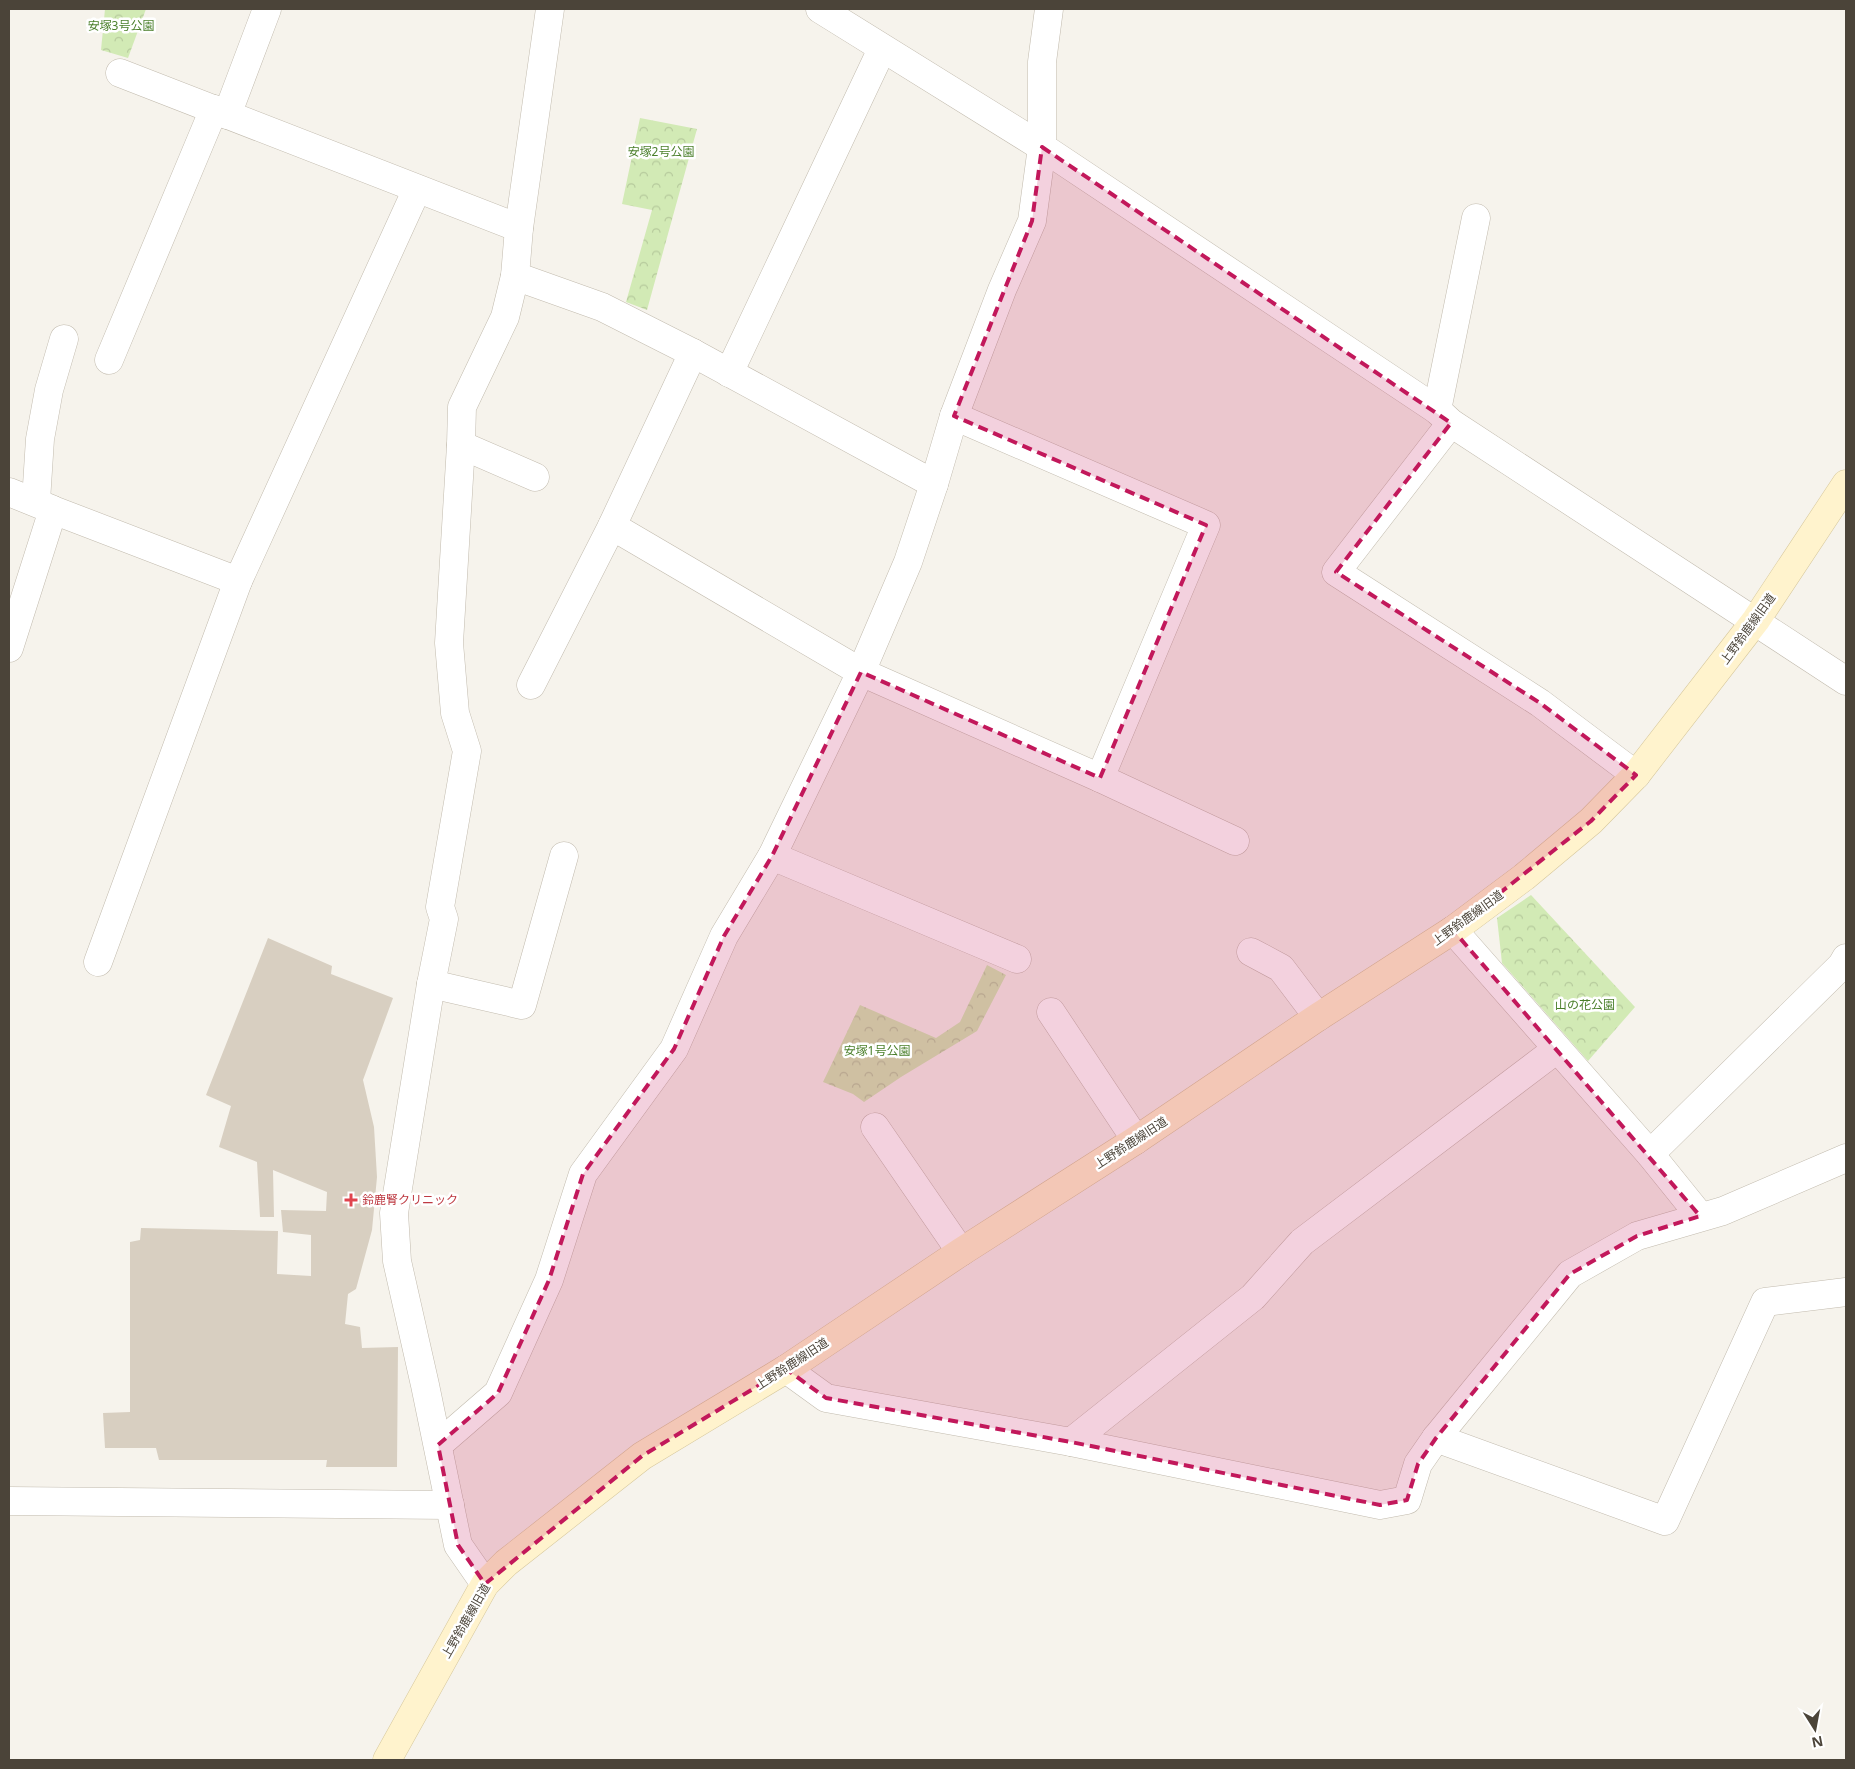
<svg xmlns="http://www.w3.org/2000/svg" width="1855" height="1769" font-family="'Noto Sans','Noto Sans JP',sans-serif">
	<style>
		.park { fill: url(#park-crowns) }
		.building { fill: #d8cfc1 }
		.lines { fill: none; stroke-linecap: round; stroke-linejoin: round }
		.street-casing { stroke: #c2bbae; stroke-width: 29 }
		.secondary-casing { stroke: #d6c79b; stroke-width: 29 }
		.street { stroke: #fff; stroke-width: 28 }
		.secondary { stroke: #fff3cd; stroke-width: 28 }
		.marked { fill: #c2185b; fill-opacity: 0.2; stroke: #c2185b; stroke-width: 4; stroke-dasharray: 10 6; stroke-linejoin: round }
		.health-dot { fill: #e0444e; stroke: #fff; stroke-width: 2 }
		.labels { text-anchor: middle; stroke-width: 5; stroke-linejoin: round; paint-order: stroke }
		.park-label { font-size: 12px; fill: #4a7f2a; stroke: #fff }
		.street-label { font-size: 12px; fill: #4b4439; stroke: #fff }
		.health-label { font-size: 12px; fill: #be3a42; stroke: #fff; text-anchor: start }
	</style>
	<defs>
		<pattern id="park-crowns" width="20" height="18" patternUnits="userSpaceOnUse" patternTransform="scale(1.25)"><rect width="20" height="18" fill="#d2eab5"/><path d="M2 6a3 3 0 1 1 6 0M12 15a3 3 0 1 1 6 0" fill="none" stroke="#b6ca9c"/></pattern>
	</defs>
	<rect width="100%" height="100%" fill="#f6f3ec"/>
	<!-- park -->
	<g class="park">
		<path d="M105,9H146L128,58L101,50Z"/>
		<path d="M640,118L697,129L647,310L626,302L652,210L622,204Z"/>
		<path d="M1531,895L1635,1007L1588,1061L1502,963L1497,918Z"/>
		<path d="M987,965L1006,975L977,1031L901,1077L864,1102L853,1094L823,1082L860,1005L936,1038L960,1022Z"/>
	</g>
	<!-- building -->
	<path class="building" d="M268,938L332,966L331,974L393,998L363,1080L374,1127L377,1177L372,1230L356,1289L348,1294L345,1324L360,1327L362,1348L398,1347L397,1467H326L327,1460H159L156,1448H105L103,1413L130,1412V1242L140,1240L141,1228L278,1231L277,1274L311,1276V1235L283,1232L281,1210L326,1211L327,1192L273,1170L274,1217H260L257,1162L219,1147L231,1106L206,1095Z"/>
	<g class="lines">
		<defs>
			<g id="street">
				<path d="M820,9L1042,147L1437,410L1451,423L1846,681"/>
				<path d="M120,73L519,228"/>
				<path d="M227,115L267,9"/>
				<path d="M515,276L602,307L693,353L934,484L954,416L1002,290L1032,221L1042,147V62L1049,9"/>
				<path d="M109,360L214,109"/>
				<path d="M729,373L882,49"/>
				<path d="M1437,410L1476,218"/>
				<path d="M954,416L1206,525L1100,778"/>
				<path d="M1451,423L1336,572L1540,703L1636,775"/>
				<path d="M461,445L535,477"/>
				<path d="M9,492L51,509"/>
				<path d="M36,501L40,439L49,390L64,339"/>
				<path d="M612,526L861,672L1100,778L1235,841"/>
				<path d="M9,648L53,510L238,581"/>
				<path d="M531,685L612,526L693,353"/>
				<path d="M772,856L1017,959"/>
				<path d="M1453,930L1650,1154L1700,1216"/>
				<path d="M1251,952L1281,968L1318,1017"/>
				<path d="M98,962L238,581L417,189"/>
				<path d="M431,984L522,1005L564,856"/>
				<path d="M1051,1012L1136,1140"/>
				<path d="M875,1127L961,1252"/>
				<path d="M1650,1154L1842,965L1846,958"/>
				<path d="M786,1369L826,1398L1071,1442L1380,1505L1407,1500L1418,1464L1436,1438L1570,1274L1637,1236L1723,1211L1846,1158"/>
				<path d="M1436,1438L1665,1521L1765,1302L1846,1292"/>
				<path d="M1071,1442L1253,1297L1302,1242L1557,1049"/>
				<path d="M438,1445L498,1393L549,1280L583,1174L674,1049L724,936L772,856L861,672L908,562L934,484"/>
				<path d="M9,1501L450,1505"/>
				<path d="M485,1584L458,1545L425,1385L397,1261L394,1213L431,984L444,919L440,907L467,751L455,713L449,643L461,445L462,407L505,317L515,276L519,228L550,9"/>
			</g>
			<path id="secondary" d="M387,1760L485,1584L506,1563L642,1456L786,1369L961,1252L1136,1140L1318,1017L1453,930L1524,877L1591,821L1636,775L1756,620L1846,484"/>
		</defs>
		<!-- street casing -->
		<use href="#street" class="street-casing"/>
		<!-- secondary casing -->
		<use href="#secondary" class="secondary-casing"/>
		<!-- street -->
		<use href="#street" class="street"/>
		<!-- secondary -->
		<use href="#secondary" class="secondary"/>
	</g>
	<!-- marked area -->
	<path class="marked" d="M1042,147L1451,423L1336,572L1540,703L1636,775L1591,821L1453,930L1700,1216L1637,1236L1570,1274L1436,1438L1418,1464L1407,1500L1380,1505L1071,1442L826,1398L786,1369L642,1456L485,1584L458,1545L438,1445L498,1393L549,1280L583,1174L674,1049L724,936L772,856L861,672L1100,778L1206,525L954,416L1032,221Z"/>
	<!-- markers -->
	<path class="health-dot" d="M348.5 1192.5h5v5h5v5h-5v5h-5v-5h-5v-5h5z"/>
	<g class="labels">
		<!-- park labels -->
		<g class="park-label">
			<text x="121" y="30">安塚3号公園</text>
			<text x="661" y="156">安塚2号公園</text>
			<text x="1585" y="1009">山の花公園</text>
			<text x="877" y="1055">安塚1号公園</text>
		</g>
		<!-- street labels -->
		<g class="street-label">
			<text transform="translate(1748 629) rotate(-54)" y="4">上野鈴鹿線旧道</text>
			<text transform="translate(1468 918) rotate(-36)" y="4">上野鈴鹿線旧道</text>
			<text transform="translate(1131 1143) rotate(-33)" y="4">上野鈴鹿線旧道</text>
			<text transform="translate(792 1364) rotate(-33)" y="4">上野鈴鹿線旧道</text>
			<text transform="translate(466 1621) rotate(-60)" y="4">上野鈴鹿線旧道</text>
		</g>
		<!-- health labels -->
		<g class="health-label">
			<text x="362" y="1204">鈴鹿腎クリニック</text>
		</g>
	</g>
	<!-- border -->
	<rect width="1855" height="1769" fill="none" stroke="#4b4439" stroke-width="20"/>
	<!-- north arrow -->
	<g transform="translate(1815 1729) rotate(169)" stroke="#ffffff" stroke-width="4" paint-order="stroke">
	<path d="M0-4L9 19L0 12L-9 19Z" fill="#4b4439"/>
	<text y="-8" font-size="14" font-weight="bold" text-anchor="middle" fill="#4b4439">N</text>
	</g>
</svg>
